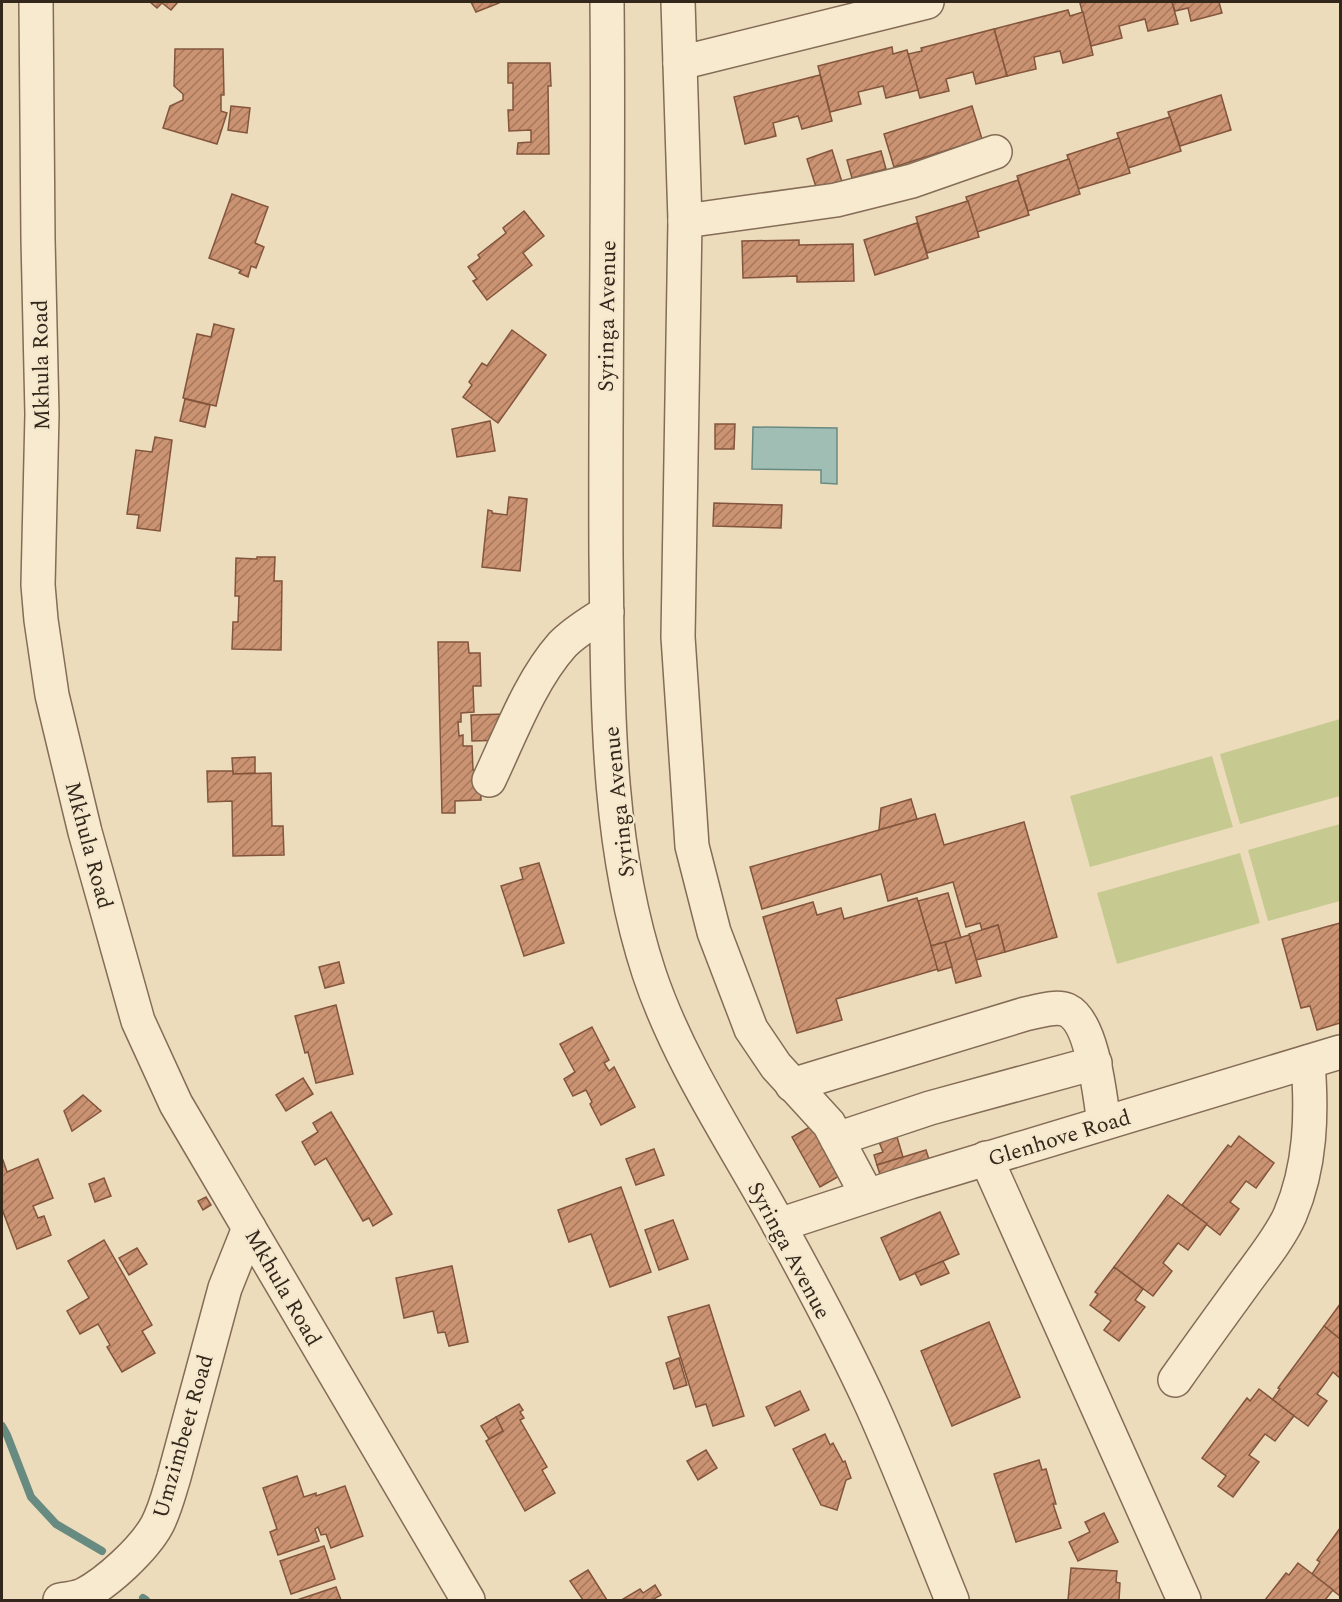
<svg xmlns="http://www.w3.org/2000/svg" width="1342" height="1602" font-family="Spectral,serif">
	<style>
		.green { fill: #c6ca91 }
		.water { fill: #a0beb4; stroke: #688b81; stroke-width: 1.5 }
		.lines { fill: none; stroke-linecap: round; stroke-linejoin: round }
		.stream { stroke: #688b81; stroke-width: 8 }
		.building { fill: url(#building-hatch); stroke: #83553c; stroke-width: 1.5 }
		.minor-casing { stroke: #846c56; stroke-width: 36 }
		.minor { stroke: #f8eacf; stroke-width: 33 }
		.labels { text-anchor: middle; stroke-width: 4.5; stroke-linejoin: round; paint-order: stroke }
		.street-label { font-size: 22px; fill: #33261b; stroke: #f4e7cc }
	</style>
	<defs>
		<pattern id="building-hatch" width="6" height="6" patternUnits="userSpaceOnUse" patternTransform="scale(1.5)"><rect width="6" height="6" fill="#cb9372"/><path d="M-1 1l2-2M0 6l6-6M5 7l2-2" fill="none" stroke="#a5785d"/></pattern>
	</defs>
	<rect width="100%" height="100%" fill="#eddcbc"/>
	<!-- green -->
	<g class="green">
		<path d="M1340,719V796L1240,824L1220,754Z"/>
		<path d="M1212,756L1233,827L1090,867L1070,796Z"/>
		<path d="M1340,824V901L1268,921L1248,850Z"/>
		<path d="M1240,853L1260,923L1117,964L1097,893Z"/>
	</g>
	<!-- water -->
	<path class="water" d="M753,427L837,428V484L821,483V470L752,469Z"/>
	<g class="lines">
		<!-- stream -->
		<g class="stream">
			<path d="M2,1426L7,1435L31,1497L56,1524L102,1551"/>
			<path d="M143,1598L146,1600"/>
		</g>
	</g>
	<!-- building -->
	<g class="building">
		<path d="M150,2H178L171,10L162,3L157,8Z"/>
		<path d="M471,2H499V3L476,12Z"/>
		<path d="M1085,2H1172L1178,24L1148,31L1145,19L1119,26L1122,38L1091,46L1080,3Z"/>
		<path d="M1172,2H1219L1222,13L1191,21L1188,8L1175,11Z"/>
		<path d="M1068,10L1070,16L1083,12L1093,55L1063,63L1060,51L1034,57L1036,69L1007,76L994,29Z"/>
		<path d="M994,29L1007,76L976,84L973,72L946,79L949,91L920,98L908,54L922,51L921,48Z"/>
		<path d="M892,47L893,54L907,50L918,90L886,98L883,86L858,92L861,104L830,112L818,66Z"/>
		<path d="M175,49H223L224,95H221V111L227,113L217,144L163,128L170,106L183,100V94L174,86Z"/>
		<path d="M508,63H550L551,86H548L549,154H517L518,143L531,142V130L509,131L508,110H513V83H508Z"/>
		<path d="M820,75L832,121L802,129L798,116L773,123L776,136L745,144L734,97Z"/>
		<path d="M1221,95L1231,130L1180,146L1168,112Z"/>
		<path d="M231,106L250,108L247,133L228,130Z"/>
		<path d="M972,106L982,139L894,167L884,134Z"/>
		<path d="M1170,117L1181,151L1128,168L1117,133Z"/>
		<path d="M1119,138L1130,173L1078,189L1067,155Z"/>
		<path d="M832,150L842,182L817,190L807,159Z"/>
		<path d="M881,151L886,169L852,178L847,160Z"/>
		<path d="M1069,159L1080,194L1028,211L1017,176Z"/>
		<path d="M1018,180L1029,215L977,232L966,197Z"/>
		<path d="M232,194L268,207L255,243L264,247L256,268L251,266L248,277L239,273L241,270L209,258Z"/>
		<path d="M968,201L979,237L927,253L916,217Z"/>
		<path d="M524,211L544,236L523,253L532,265L487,300L473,281L477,279L468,267L480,258L478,255L506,233L503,228Z"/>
		<path d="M917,223L928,258L875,275L864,240Z"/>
		<path d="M799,240V245L853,244L854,281L797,282V276L743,278L742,241Z"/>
		<path d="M214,324L234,329L216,406L183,398L197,334L211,337Z"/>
		<path d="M512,330L546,355L498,423L463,397L472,385L469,382L482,363L487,366Z"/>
		<path d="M185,399L210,405L205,427L180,421Z"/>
		<path d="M490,421L495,451L457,457L452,429Z"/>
		<path d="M715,424H735L734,449H715Z"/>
		<path d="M155,437L172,440L160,531L137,528L139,515L127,514L136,450L152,452Z"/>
		<path d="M509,497L527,499L520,571L482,567L488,510L492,511V513L507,515Z"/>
		<path d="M714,503L782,505L781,528L713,526Z"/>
		<path d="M257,557H275L274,581H282L281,650L232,649L233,622H238L239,596H235L236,558L257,559Z"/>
		<path d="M438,642H468L469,653H480L481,686H473L474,712L461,713V722H458L459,736L463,735V746H472L473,770H480L481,800L455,801V813H442Z"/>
		<path d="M506,714L507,740L472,741L471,715Z"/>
		<path d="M255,757V773L233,774L232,758Z"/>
		<path d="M207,771H233V774L271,773L272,826H283L284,855L233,856L232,801L208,802Z"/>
		<path d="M911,799L917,819L879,830L881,808Z"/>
		<path d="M935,814L944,845L1024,822L1057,937L1005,952L998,925L982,930L980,923L966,927L953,882L888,901L881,874L762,909L750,867Z"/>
		<path d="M539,863L564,943L524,956L501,886L523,879L520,868Z"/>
		<path d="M948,893L961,938L931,946L918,901Z"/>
		<path d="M917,898L938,969L836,999L842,1020L797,1033L763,917L813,902L817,915L841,908L844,919Z"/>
		<path d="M1340,923V1023L1317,1030L1310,1006L1301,1008L1282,939Z"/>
		<path d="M998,925L1005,952L976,960L969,934Z"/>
		<path d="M969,935L981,976L956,983L945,942Z"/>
		<path d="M945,942L952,967L938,971L931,946Z"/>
		<path d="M339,962L344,983L325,988L319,967Z"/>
		<path d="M336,1005L353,1074L316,1083L308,1052L305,1053L295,1016Z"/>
		<path d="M592,1027L609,1060L604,1063L609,1071L614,1067L635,1107L601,1125L590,1104L592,1102L586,1090L573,1096L564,1079L575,1072L560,1044Z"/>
		<path d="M303,1078L313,1094L286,1111L276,1095Z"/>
		<path d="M83,1095L101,1111L72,1131L64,1111Z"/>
		<path d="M331,1112L392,1214L373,1226L369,1218L363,1221L326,1158L315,1165L302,1142L318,1132L313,1123Z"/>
		<path d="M815,1124L843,1174L820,1187L792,1137Z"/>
		<path d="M1239,1136L1274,1163L1256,1188L1246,1181L1230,1202L1239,1209L1220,1235L1182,1205L1228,1145L1231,1147Z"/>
		<path d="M897,1137L903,1157L877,1165L874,1155L883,1152L879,1142Z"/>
		<path d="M654,1149L664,1175L636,1185L626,1159Z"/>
		<path d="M926,1150L938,1188L889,1203L877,1165Z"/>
		<path d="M38,1159L53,1198L33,1206L38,1218L44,1216L51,1235L17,1249L2,1209V1160H3L7,1172Z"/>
		<path d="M104,1178L111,1196L95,1202L89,1184Z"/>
		<path d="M621,1187L651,1272L610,1287L591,1234L569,1242L558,1210Z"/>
		<path d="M1168,1195L1207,1224L1188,1250L1178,1243L1163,1263L1172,1271L1153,1296L1114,1267Z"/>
		<path d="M206,1197L211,1205L203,1210L198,1201Z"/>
		<path d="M940,1212L959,1254L900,1280L881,1238Z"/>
		<path d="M673,1220L688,1259L659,1270L645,1230Z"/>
		<path d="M104,1240L152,1325L142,1331L155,1353L122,1372L107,1347L110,1345L98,1324L80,1334L67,1311L89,1298L68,1261Z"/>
		<path d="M137,1248L147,1264L129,1275L119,1258Z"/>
		<path d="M943,1261L949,1273L921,1285L915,1273Z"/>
		<path d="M452,1266L468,1342L449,1346L445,1332L438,1333L433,1311L404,1318L396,1278Z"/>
		<path d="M1114,1267L1143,1289L1135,1300L1145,1307L1119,1341L1104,1330L1111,1321L1090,1305L1098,1294L1095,1292Z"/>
		<path d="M1340,1304V1339L1324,1326Z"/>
		<path d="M709,1305L744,1416L713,1426L706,1404L696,1407L668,1317Z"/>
		<path d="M989,1322L1020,1397L952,1426L921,1351Z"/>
		<path d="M1324,1326L1340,1339V1378L1333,1372L1317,1394L1327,1401L1308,1426L1272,1400L1280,1389L1278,1388Z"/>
		<path d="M679,1358L687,1385L674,1389L666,1363Z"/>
		<path d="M1259,1389L1294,1416L1275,1441L1265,1434L1249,1455L1259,1462L1233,1497L1218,1486L1226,1476L1202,1458L1247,1398L1250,1401Z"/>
		<path d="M800,1391L809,1410L775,1426L766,1407Z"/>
		<path d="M519,1404L523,1410L520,1412L524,1418L520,1420L547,1467L542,1470L555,1493L525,1511L486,1441L503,1431L496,1417Z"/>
		<path d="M496,1417L503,1431L489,1439L481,1426Z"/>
		<path d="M825,1434L830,1445L833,1443L843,1462L845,1461L851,1478L846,1480L837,1510L821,1505L793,1449Z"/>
		<path d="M706,1450L717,1468L698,1480L687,1461Z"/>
		<path d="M1039,1460L1042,1470L1046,1469L1056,1504H1053L1061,1528L1016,1542L994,1474Z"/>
		<path d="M297,1476L304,1497L316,1493V1496L345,1486L363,1536L331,1548L326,1534L321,1535L318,1527L315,1529L319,1541L278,1555L270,1532L277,1529L263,1488Z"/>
		<path d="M1104,1513L1118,1542L1078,1561L1069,1542L1090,1532L1085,1522Z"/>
		<path d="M1340,1528V1596L1312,1574L1320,1562L1317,1560Z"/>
		<path d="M324,1546L335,1579L291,1594L280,1561Z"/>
		<path d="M1298,1563L1333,1590L1325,1600H1265L1286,1573L1289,1575Z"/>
		<path d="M1071,1568L1117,1571L1116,1582L1120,1583L1119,1600H1068Z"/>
		<path d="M588,1570L607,1600H583L570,1581Z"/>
		<path d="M655,1585L661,1595L652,1600L623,1599L640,1589L643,1593Z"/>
		<path d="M336,1587L341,1600H297Z"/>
	</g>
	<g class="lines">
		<defs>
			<g id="minor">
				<path d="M36,2L38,239L42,414L38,585L41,620L52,695L85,832L138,1021L176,1104L468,1600"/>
				<path d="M607,2C609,186 605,371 606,556C608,696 605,839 649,973C679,1063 735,1144 780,1227C812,1285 844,1345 872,1406C901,1470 926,1536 952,1600"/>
				<path d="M678,2L685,221L678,637L692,846L714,932L751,1029L776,1066L829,1124L867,1195"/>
				<path d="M680,63L927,2"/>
				<path d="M685,221L836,200L912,181L995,152"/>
				<path d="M489,780C510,736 530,681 562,645C574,632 592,622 607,612"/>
				<path d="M792,1085L1025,1014C1037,1012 1055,1005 1067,1010C1093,1022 1100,1097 1104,1123"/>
				<path d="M837,1139L930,1108L1095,1063"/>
				<path d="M986,1158L1184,1600"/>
				<path d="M779,1225L910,1182L1340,1052"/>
				<path d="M1175,1380C1199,1346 1223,1313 1247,1280C1261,1261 1281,1236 1290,1215C1311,1166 1312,1114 1308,1062"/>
				<path d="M60,1600C67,1599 76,1598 83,1595C107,1583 144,1549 157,1525C165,1510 169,1493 174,1477L225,1288L249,1228"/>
			</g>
		</defs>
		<!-- minor casing -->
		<use href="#minor" class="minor-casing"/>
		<!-- minor -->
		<use href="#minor" class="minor"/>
	</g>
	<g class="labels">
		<!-- street labels -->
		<g class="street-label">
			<text transform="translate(606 316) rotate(-89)" y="8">Syringa Avenue</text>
			<text transform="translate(40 365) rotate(-91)" y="8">Mkhula Road</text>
			<text transform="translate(618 802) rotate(-96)" y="8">Syringa Avenue</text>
			<text transform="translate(90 845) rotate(75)" y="8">Mkhula Road</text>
			<text transform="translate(1059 1137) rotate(-17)" y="8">Glenhove Road</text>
			<text transform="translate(790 1250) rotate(62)" y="8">Syringa Avenue</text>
			<text transform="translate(284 1287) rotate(60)" y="8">Mkhula Road</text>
			<text transform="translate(182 1436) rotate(-74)" y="8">Umzimbeet Road</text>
		</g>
	</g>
	<!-- border -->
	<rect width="1342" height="1602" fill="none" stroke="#33261b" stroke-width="6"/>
</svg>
